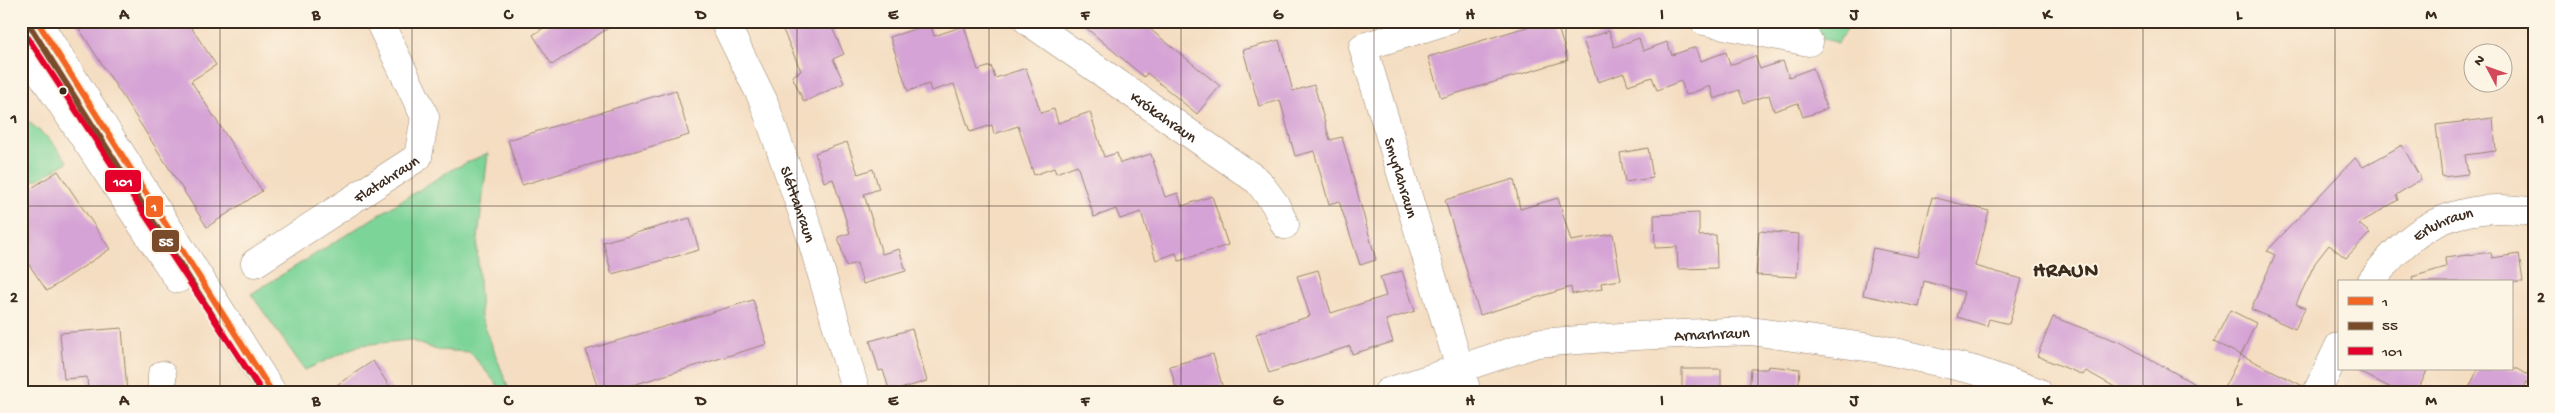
<svg xmlns="http://www.w3.org/2000/svg" width="2555" height="413" font-family="'Gochi Hand',sans-serif">
	<style>
		.green { fill: #7dd499; stroke: #5c7f5c }
		.building { fill: #d5a3d5 }
		.lines { fill: none; stroke-linecap: round; stroke-linejoin: round }
		.minor-casing { stroke: #988470; stroke-width: 29 }
		.secondary-casing { stroke: #988470; stroke-width: 29 }
		.minor { stroke: #fff; stroke-width: 28 }
		.secondary { stroke: #fff; stroke-width: 28 }
		.bus-1-casing { stroke: #fcf5e5; stroke-width: 10 }
		.bus-2-casing { stroke: #fcf5e5; stroke-width: 10 }
		.bus-3-casing { stroke: #fcf5e5; stroke-width: 10 }
		.bus-1 { stroke: #f26522; stroke-width: 6 }
		.bus-2 { stroke: #7a4b2a; stroke-width: 6 }
		.bus-3 { stroke: #e4002b; stroke-width: 6 }
		.grid { fill: none; stroke: #3b2a1e; stroke-width: 1; stroke-opacity: 0.55 }
		.bus-dot { fill: #3b2a1e; stroke: #fcf5e5; stroke-width: 2 }
		.labels { text-anchor: middle; stroke-width: 4; stroke-linejoin: round; paint-order: stroke }
		.street-label { font-size: 16px; fill: #3b2a1e; stroke: #fcf5e5 }
		.district-label { font-size: 21px; font-weight: bold; letter-spacing: 1px; fill: #3b2a1e; stroke: #fcf5e5 }
		.line-badge { stroke: #fcf5e5; stroke-width: 2 }
		.badge-label { font-size: 14px; text-anchor: middle; font-weight: bold; fill: #fff }
		.neatline { fill: none; stroke: #3b2a1e; stroke-width: 2 }
		.grid-label { font-size: 16px; text-anchor: middle; font-weight: bold; fill: #3b2a1e }
	</style>
	<rect width="100%" height="100%" fill="#fcf5e5"/>
	<filter id="ink" filterUnits="userSpaceOnUse"><feTurbulence type="fractalNoise" baseFrequency=".02" numOctaves="2"/><feDisplacementMap in="SourceGraphic" scale="10" xChannelSelector="R" yChannelSelector="G"/><feConvolveMatrix kernelMatrix="1 2 1 2 8 2 1 2 1" color-interpolation-filters="sRGB"/></filter>
	<filter id="wash" filterUnits="userSpaceOnUse"><feTurbulence type="fractalNoise" baseFrequency=".0096" numOctaves="4" result="noise"/><feDisplacementMap in="SourceGraphic" scale="20" xChannelSelector="R" yChannelSelector="G"/><feGaussianBlur stdDeviation="1.12" result="paint"/><feColorMatrix in="noise" values="0 0 0 0 0 0 0 0 0 0 0 0 0 0 0 0 0 1.4 0 .05"/><feComposite in="paint" operator="in"/></filter>
	<g filter="url(#wash)">
		<rect width="100%" height="100%" fill="#f4ddc1"/>
		<!-- green -->
		<g class="green">
			<path d="M1771,21H1851L1838,43Z"/>
			<path d="M21,115L51,141L68,162L41,178L21,185Z"/>
			<path d="M488,153L477,247L481,317L510,392H503L470,352L437,350L410,340L360,345L305,370L251,294L451,170Z"/>
		</g>
		<g id="blocks">
			<!-- building -->
			<g class="building">
				<path d="M74,21H187L216,65L191,81L262,191L207,227Z"/>
				<path d="M554,21H619L552,65L533,35Z"/>
				<path d="M779,21H829L844,54L833,59L844,83L804,102L792,76L801,71Z"/>
				<path d="M1078,21H1140L1220,86L1197,114L1147,73L1144,77Z"/>
				<path d="M1546,21H1556L1568,60L1441,98L1428,57Z"/>
				<path d="M930,24L934,36L964,26L978,70L991,66L995,78L1026,68L1041,113L1054,109L1058,123L1090,112L1104,157L1117,153L1120,163L1151,154L1165,197L1178,193L1182,206L1212,196L1228,245L1179,261L1176,253L1156,260L1141,212L1120,219L1116,209L1094,217L1077,165L1056,173L1054,168L1034,175L1018,126L994,134L992,125L970,132L954,84L931,91L929,84L908,91L890,37Z"/>
				<path d="M1609,31L1614,47L1639,38L1643,51L1667,42L1672,55L1696,47L1701,61L1726,52L1730,65L1755,56L1760,69L1783,61L1789,77L1813,68L1827,109L1803,117L1798,103L1774,111L1769,95L1744,103L1739,90L1714,99L1710,86L1686,95L1681,81L1657,90L1652,77L1628,85L1624,73L1598,82L1583,40Z"/>
				<path d="M1279,40L1293,91L1314,85L1330,140L1342,137L1376,260L1360,265L1339,201L1329,204L1314,151L1295,156L1280,100L1259,106L1243,50Z"/>
				<path d="M676,90L689,135L522,185L508,140Z"/>
				<path d="M2493,118L2496,151L2465,155L2468,174L2442,177L2436,125Z"/>
				<path d="M847,142L858,174L873,169L879,189L864,194L882,254L899,249L906,271L863,284L857,263L846,266L838,237L850,233L833,179L824,182L815,153Z"/>
				<path d="M2402,145L2421,179L2396,195L2398,200L2359,224L2370,233L2346,258L2329,245L2315,263L2296,304L2305,308L2295,329L2251,309L2275,255L2267,251L2355,158L2363,167Z"/>
				<path d="M1648,148L1653,178L1625,182L1620,153Z"/>
				<path d="M58,171L110,249L47,291L21,253V195Z"/>
				<path d="M1514,179L1520,209L1558,198L1571,241L1613,234L1621,280L1601,283L1602,289L1572,294L1571,287L1480,315L1445,200Z"/>
				<path d="M1932,197L1989,211L1975,266L2022,279L2009,324L1989,319L1987,326L1957,317L1964,292L1924,281L1919,307L1863,295L1873,248L1918,257Z"/>
				<path d="M1699,213V236L1716,235L1717,268L1678,269L1677,247L1655,248L1654,215Z"/>
				<path d="M690,218L699,250L612,274L603,242Z"/>
				<path d="M1759,231L1799,234L1797,277L1756,275Z"/>
				<path d="M2491,252L2492,258L2519,254L2523,282H2413L2412,277L2446,267L2445,258Z"/>
				<path d="M1318,270L1331,313L1386,296L1380,277L1402,271L1415,311L1386,320L1393,342L1352,354L1350,346L1269,373L1256,334L1310,316L1297,276Z"/>
				<path d="M753,300L767,344L610,392H599L586,350Z"/>
				<path d="M2230,310L2256,323L2241,355L2214,342Z"/>
				<path d="M2053,317L2122,343L2209,392H2124L2086,371L2083,375L2037,356Z"/>
				<path d="M122,328L127,392H88L87,377L64,379L60,333Z"/>
				<path d="M912,329L927,381L890,392L883,370L879,371L870,341Z"/>
				<path d="M1213,354L1224,392H1177L1170,366Z"/>
				<path d="M2241,355L2303,386L2302,392H2222Z"/>
				<path d="M373,361L393,392H326Z"/>
				<path d="M1768,366L1800,369L1798,392H1749L1751,369H1767Z"/>
				<rect x="1682" y="369" width="39" height="23"/>
				<path d="M2354,369H2428L2417,392H2399Z"/>
				<path d="M2478,369H2518L2530,376L2522,392H2467Z"/>
			</g>
		</g>
	</g>
	<g filter="url(#ink)">
		<use href="#blocks" fill-opacity="0" stroke="#988470" stroke-width="1"/>
		<g class="lines">
			<defs>
				<g id="minor">
					<path id="s1" d="M724,21L763,100L810,234L856,392"/>
					<path id="s2" d="M1028,21L1258,181L1275,204L1285,225"/>
					<path id="s3" d="M1447,21L1363,47L1467,392"/>
					<path d="M1704,21L1809,42"/>
					<path id="s4" d="M255,263L418,157L425,117L379,21"/>
					<path id="s5" d="M2371,282C2413,223 2462,200 2534,212"/>
					<path d="M162,375V392"/>
					<path id="s6" d="M1388,392L1537,343L1635,336L1750,331L1880,349L1974,370L2038,392"/>
					<path d="M2317,392L2339,346"/>
				</g>
				<g id="secondary">
					<path d="M37,21L272,392"/>
					<path d="M21,43L178,279"/>
				</g>
			</defs>
			<!-- minor casing -->
			<use href="#minor" class="minor-casing"/>
			<!-- secondary casing -->
			<use href="#secondary" class="secondary-casing"/>
			<!-- minor -->
			<use href="#minor" class="minor"/>
			<!-- secondary -->
			<use href="#secondary" class="secondary"/>
			<defs>
				<path id="bus-1" d="M37,21L272,392"/>
				<path id="bus-2" d="M30,26L261,392"/>
				<path id="bus-3" d="M28,38L259,387"/>
			</defs>
			<!-- bus-1 casing -->
			<use href="#bus-1" class="bus-1-casing"/>
			<!-- bus-2 casing -->
			<use href="#bus-2" class="bus-2-casing"/>
			<!-- bus-3 casing -->
			<use href="#bus-3" class="bus-3-casing"/>
			<!-- bus-1 -->
			<use href="#bus-1" class="bus-1"/>
			<!-- bus-2 -->
			<use href="#bus-2" class="bus-2"/>
			<!-- bus-3 -->
			<use href="#bus-3" class="bus-3"/>
		</g>
	</g>
	<!-- grid -->
	<path class="grid" d="M220,21V392M412,21V392M604,21V392M797,21V392M989,21V392M1181,21V392M1374,21V392M1566,21V392M1758,21V392M1951,21V392M2143,21V392M2335,21V392M21,206H2534"/>
	<!-- markers -->
	<circle class="bus-dot" cx="63" cy="91" r="4.5"/>
	<g class="labels">
		<!-- street labels -->
		<g class="street-label">
			<text dy="6" stroke="none"><textPath href="#s2" startOffset="166">Krókahraun</textPath></text>
			<text dy="6" stroke="none"><textPath href="#s4" startOffset="156">Flatahraun</textPath></text>
			<text dy="6" stroke="none"><textPath href="#s3" startOffset="224">Smyrlahraun</textPath></text>
			<text dy="6" stroke="none"><textPath href="#s1" startOffset="198">Sléttahraun</textPath></text>
			<text dy="6" stroke="none"><textPath href="#s5" startOffset="95">Erluhraun</textPath></text>
			<text dy="6" stroke="none"><textPath href="#s6" startOffset="332">Arnarhraun</textPath></text>
		</g>
		<!-- district labels -->
		<g class="district-label">
			<text x="2066" y="276">HRAUN</text>
		</g>
	</g>
	<g class="line-badge">
		<rect x="104" y="169" width="38" height="24" rx="5" fill="#e4002b"/>
		<rect x="145" y="195" width="19" height="23" rx="5" fill="#f26522"/>
		<rect x="151" y="229" width="29" height="24" rx="5" fill="#7a4b2a"/>
	</g>
	<g class="badge-label">
		<text x="123" y="186">101</text>
		<text x="154" y="211">1</text>
		<text x="166" y="246">55</text>
	</g>
	<!-- margin -->
	<rect width="2555" height="413" fill="none" stroke="#fcf5e5" stroke-width="55"/>
	<!-- legend -->
	<rect x="2338" y="280" width="175" height="90" fill="#fcf5e5" stroke="#afa495"/>
	<rect x="2348" y="297" width="25" height="8" fill="#f26522" stroke="#afa495"/>
	<text x="2382" y="306" font-size="15" fill="#3b2a1e">1</text>
	<rect x="2348" y="322" width="25" height="8" fill="#7a4b2a" stroke="#afa495"/>
	<text x="2382" y="330" font-size="15" fill="#3b2a1e">55</text>
	<rect x="2348" y="347" width="25" height="8" fill="#e4002b" stroke="#afa495"/>
	<text x="2382" y="356" font-size="15" fill="#3b2a1e">101</text>
	<!-- north arrow -->
	<g transform="translate(2488 68) rotate(311)"><circle r="24" fill="#fcf5e5" stroke="#afa495"/>
	<path d="M0-4L9 19L0 12L-9 19Z" fill="#d1495b"/>
	<text y="-8" font-size="14" font-weight="bold" text-anchor="middle" fill="#3b2a1e">N</text>
	</g>
	<rect x="28" y="28" width="2500" height="358" class="neatline"/>
	<g class="grid-label">
		<text x="124" y="19">A</text>
		<text x="316" y="19">B</text>
		<text x="508" y="19">C</text>
		<text x="701" y="19">D</text>
		<text x="893" y="19">E</text>
		<text x="1085" y="19">F</text>
		<text x="1278" y="19">G</text>
		<text x="1470" y="19">H</text>
		<text x="1662" y="19">I</text>
		<text x="1854" y="19">J</text>
		<text x="2047" y="19">K</text>
		<text x="2239" y="19">L</text>
		<text x="2431" y="19">M</text>
		<text x="14" y="123">1</text>
		<text x="2541" y="123">1</text>
		<text x="14" y="302">2</text>
		<text x="2541" y="302">2</text>
		<text x="124" y="405">A</text>
		<text x="316" y="405">B</text>
		<text x="508" y="405">C</text>
		<text x="701" y="405">D</text>
		<text x="893" y="405">E</text>
		<text x="1085" y="405">F</text>
		<text x="1278" y="405">G</text>
		<text x="1470" y="405">H</text>
		<text x="1662" y="405">I</text>
		<text x="1854" y="405">J</text>
		<text x="2047" y="405">K</text>
		<text x="2239" y="405">L</text>
		<text x="2431" y="405">M</text>
	</g>
</svg>
